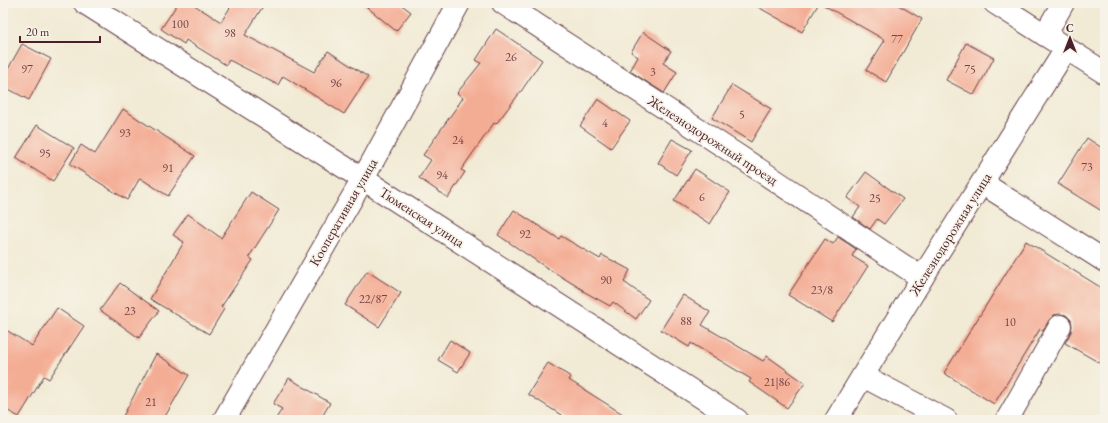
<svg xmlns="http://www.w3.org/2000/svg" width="1108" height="423" font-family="'EB Garamond',serif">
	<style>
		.building { fill: #f4ad95 }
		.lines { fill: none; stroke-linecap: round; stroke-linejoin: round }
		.minor-casing { stroke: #633d44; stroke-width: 24 }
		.major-casing { stroke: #633d44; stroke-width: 24 }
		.minor { stroke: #fff; stroke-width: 22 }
		.major { stroke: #fff; stroke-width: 22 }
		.labels { text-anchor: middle; stroke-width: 3.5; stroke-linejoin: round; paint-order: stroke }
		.number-label { font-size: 12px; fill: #744246 }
		.street-label { font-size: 14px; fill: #4a1f2b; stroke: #f7f3e8 }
	</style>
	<rect width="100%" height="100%" fill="#f7f3e8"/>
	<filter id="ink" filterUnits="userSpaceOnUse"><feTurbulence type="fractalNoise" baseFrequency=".025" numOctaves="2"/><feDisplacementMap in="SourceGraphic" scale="8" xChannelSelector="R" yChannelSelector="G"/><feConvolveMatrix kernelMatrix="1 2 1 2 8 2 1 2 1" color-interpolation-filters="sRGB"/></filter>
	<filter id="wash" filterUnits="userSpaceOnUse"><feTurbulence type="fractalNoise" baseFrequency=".012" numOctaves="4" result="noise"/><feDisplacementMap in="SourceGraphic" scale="16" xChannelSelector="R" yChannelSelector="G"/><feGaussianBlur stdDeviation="0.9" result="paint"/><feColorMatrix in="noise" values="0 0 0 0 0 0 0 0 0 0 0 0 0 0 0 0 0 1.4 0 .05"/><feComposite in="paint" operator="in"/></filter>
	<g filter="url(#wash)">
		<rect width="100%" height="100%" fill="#f1ead4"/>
		<g id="blocks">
			<!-- building -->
			<g class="building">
				<path d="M178,3H191L221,22L233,3H265L245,35L314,72L328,51L368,77L344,114L283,76L278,85L229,60L226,65L186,40L184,44L161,29Z"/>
				<path d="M362,3H399L411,12L396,31Z"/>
				<path d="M751,3H819L802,32Z"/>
				<path d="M820,3H895L922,19L886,82L866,70L885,40Z"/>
				<path d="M496,29L542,60L522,90L496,124L494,123L461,170L465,172L448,198L419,178L431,160L423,155L463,98L457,93L481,63L476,60Z"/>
				<path d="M643,32L671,51L663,63L677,72L664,93L630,71L638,57L631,52Z"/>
				<path d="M966,43L994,58L974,95L946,80Z"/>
				<path d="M22,44L51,59L29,100L3,86V78Z"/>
				<path d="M732,85L771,109L751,142L712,118Z"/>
				<path d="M598,99L630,121L611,148L580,126Z"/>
				<path d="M123,109L195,156L168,196L140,178L127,200L70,164L81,145L95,154Z"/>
				<path d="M37,125L74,148L53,181L16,158Z"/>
				<path d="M1087,138L1105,150V213L1058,184Z"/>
				<path d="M672,139L692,150L676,175L658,163Z"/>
				<path d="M695,169L730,192L710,224L674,201Z"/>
				<path d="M866,172L903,199L884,224L877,219L870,229L853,217L860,207L847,198Z"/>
				<path d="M251,192L279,210L249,257L253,260L221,307L224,309L209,334L150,299L184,242L173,235L188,214L221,238Z"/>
				<path d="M514,210L559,239L561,236L600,259L602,255L630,270L624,282L649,300L636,319L613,302L610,306L583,291V290L544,266L498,235Z"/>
				<path d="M838,237L856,249L852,256L868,266L832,322L788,295L825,239L833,244Z"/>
				<path d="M1026,241L1105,290V366L1065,343L1071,332L1072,326L1071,320L1066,315L1060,314L1054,315L1049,320L1043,331L1040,329L994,404L944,373Z"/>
				<path d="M367,271L401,293L379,327L345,305Z"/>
				<path d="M120,283L159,311L139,338L100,310Z"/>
				<path d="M683,295L710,312L702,325L763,361L767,356L805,383L787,408L749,382L751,379L691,343L689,347L661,330Z"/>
				<path d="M57,308L84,326L49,379L44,376L19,417L3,408V328L32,346Z"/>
				<path d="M450,340L470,353L458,372L438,360Z"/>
				<path d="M156,354L189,375L163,420H121Z"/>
				<path d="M548,363L571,377L569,380L632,420H569L528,394Z"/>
				<path d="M289,378L330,403L320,420H275L282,409L273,404Z"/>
			</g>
		</g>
	</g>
	<g filter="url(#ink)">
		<use href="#blocks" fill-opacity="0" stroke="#633d44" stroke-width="1"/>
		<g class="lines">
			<defs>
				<g id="minor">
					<path d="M85,3L363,179L737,420"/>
					<path d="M503,3L737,155L922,278"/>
					<path d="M1045,35L1063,3"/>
					<path d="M982,183L1105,261"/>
					<path d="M863,376L946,420"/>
					<path d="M224,420L363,179L459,3"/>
					<path d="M836,420L922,278L1066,49"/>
					<path d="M1007,420L1060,326"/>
				</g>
				<path id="major" d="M995,3L1105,73"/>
			</defs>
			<!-- minor casing -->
			<use href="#minor" class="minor-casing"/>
			<!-- major casing -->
			<use href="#major" class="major-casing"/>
			<!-- minor -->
			<use href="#minor" class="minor"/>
			<!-- major -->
			<use href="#major" class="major"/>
		</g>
	</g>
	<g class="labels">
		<!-- number labels -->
		<g class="number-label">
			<text x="180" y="28">100</text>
			<text x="230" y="37">98</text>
			<text x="897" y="43">77</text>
			<text x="511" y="61">26</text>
			<text x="27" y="73">97</text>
			<text x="970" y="73">75</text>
			<text x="653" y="76">3</text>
			<text x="336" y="87">96</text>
			<text x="742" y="118">5</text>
			<text x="605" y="127">4</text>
			<text x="125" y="137">93</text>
			<text x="458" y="144">24</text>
			<text x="45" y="157">95</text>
			<text x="1087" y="171">73</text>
			<text x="168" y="172">91</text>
			<text x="442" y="179">94</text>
			<text x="702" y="201">6</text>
			<text x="875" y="202">25</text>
			<text x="525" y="238">92</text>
			<text x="606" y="284">90</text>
			<text x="822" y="294">23/8</text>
			<text x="373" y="303">22/87</text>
			<text x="130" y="315">23</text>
			<text x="686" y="325">88</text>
			<text x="1010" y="326">10</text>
			<text x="777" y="386">21|86</text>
			<text x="151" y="406">21</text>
		</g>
		<!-- street labels -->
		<g class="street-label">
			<text transform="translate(713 140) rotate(33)" y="5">Железнодорожный проезд</text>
			<text transform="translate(343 212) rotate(-60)" y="5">Кооперативная улица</text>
			<text transform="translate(422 217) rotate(33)" y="5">Тюменская улица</text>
			<text transform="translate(950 234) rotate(-58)" y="5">Железнодорожная улица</text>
		</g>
	</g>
	<!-- margin -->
	<rect width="1108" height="423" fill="none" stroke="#f7f3e8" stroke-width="16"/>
	<!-- north arrow -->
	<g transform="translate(1070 38)" stroke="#f7f3e8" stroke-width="3" paint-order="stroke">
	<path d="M0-3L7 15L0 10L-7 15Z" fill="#4a1f2b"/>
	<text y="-6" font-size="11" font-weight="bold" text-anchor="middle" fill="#4a1f2b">С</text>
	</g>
	<!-- scale -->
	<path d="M20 36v6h80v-6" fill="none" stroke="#4a1f2b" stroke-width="2"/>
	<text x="26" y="36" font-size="12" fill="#4a1f2b" stroke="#f7f3e8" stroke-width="3" paint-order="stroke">20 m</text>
</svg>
